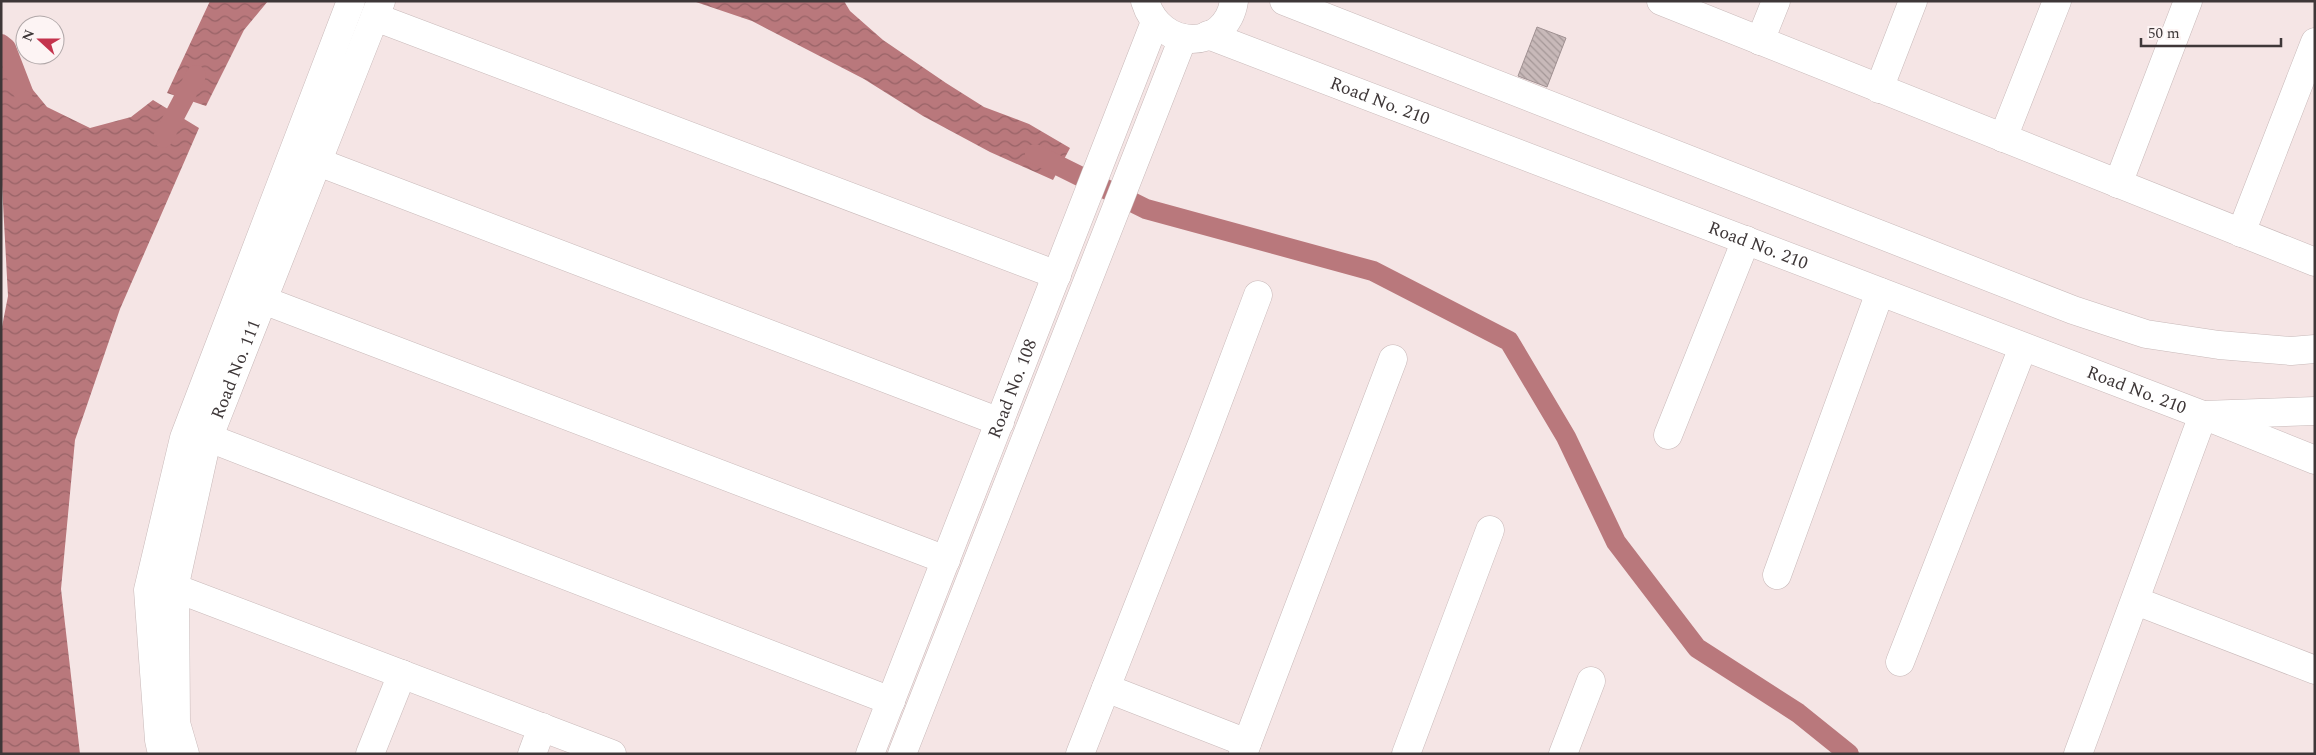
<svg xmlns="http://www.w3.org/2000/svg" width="2316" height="755" font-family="Spectral,serif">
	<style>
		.water { fill: url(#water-waves) }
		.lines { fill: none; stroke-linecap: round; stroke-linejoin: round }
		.canal { stroke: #b9787c; stroke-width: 20 }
		.building { fill: url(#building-back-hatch); stroke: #9f9091 }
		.minor-casing { stroke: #c8b9b9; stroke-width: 29 }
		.minor { stroke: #fff; stroke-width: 28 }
		.labels { text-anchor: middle; stroke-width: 4; stroke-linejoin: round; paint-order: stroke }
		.street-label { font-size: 18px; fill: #3e3738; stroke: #fdf4f4 }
	</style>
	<defs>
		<pattern id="water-waves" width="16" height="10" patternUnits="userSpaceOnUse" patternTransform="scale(1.25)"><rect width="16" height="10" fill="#b9787c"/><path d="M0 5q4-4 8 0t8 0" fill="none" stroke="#986367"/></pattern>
		<pattern id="building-back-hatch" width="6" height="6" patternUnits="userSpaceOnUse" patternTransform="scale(1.25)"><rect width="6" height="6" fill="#c8b9b9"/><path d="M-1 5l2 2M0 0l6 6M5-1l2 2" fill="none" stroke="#a49797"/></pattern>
	</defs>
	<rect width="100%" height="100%" fill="#f5e5e5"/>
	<!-- water -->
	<g class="water">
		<path d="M210,1H268L244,30L206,106L167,93Z"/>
		<path d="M693,1H844L850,11L883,40L946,83L984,107L1029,124L1070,148L1053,180L990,152L923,116L864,79L752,21Z"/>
		<path d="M1,51L47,107L90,128L131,117L153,100L199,128L120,309L75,440L61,589L80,754H1V332L8,296L1,166Z"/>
	</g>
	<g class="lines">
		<!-- canal -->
		<g class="canal">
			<path d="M1,44L6,48L23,92"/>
			<path d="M163,138L196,75"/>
			<path d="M1035,154L1146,209L1373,271L1509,341L1566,437L1616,542L1697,648L1798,713L1849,754"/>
		</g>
	</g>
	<!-- building -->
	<path class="building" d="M1537,27L1566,38L1547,87L1518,76Z"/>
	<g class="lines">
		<defs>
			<g id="minor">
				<path d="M1145,1C1160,51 1226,52 1234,1"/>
				<path d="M1284,1L2073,310L2146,334L2219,345L2291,351L2315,349"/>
				<path d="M1661,1L2315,262"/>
				<path d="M375,17L1057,275"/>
				<path id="s1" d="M1208,35L2203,415L2315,411"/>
				<path d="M1760,41L1776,1"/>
				<path d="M1879,89L1913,1"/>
				<path d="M2003,138L2057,1"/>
				<path d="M318,162L1000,422"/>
				<path d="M2118,184L2188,1"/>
				<path d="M2241,233L2315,42"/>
				<path d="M263,300L946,560"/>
				<path d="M1668,435L1746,240"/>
				<path d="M209,438L891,701"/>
				<path d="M1777,575L1880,292"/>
				<path d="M175,588L612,754"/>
				<path d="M2136,601L2315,670"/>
				<path d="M1900,662L2023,347"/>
				<path d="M1106,688L1247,743"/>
				<path d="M162,754L159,740L148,590L184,438L351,1"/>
				<path id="s2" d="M185,754L176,723L175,584L206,444L381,1"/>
				<path d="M370,754L402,674"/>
				<path d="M532,754L542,727"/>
				<path id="s3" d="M870,754L1155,22"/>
				<path d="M902,754L1183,38"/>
				<path d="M1080,754L1203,441L1258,295"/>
				<path d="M1243,754L1393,359"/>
				<path d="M1406,754L1490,530"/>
				<path d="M1563,754L1591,681"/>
				<path d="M2078,754L2203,415L2315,460"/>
			</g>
		</defs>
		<!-- minor casing -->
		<use href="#minor" class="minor-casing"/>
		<!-- minor -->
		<use href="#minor" class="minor"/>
	</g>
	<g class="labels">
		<!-- street labels -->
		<g class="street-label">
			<text dy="6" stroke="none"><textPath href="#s1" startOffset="184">Road No. 210</textPath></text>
			<text dy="6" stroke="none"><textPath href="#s1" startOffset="589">Road No. 210</textPath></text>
			<text dy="6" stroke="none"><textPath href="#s2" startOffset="395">Road No. 111</textPath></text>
			<text dy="6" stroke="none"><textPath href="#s3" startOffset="392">Road No. 108</textPath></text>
			<text dy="6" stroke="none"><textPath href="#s1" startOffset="994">Road No. 210</textPath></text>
		</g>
	</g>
	<!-- border -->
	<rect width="2316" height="755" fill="none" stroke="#3e3738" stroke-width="5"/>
	<!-- north arrow -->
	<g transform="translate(40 40) rotate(291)"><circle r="24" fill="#fdf4f4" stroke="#b1a8a9"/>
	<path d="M0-4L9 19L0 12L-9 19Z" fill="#c4334d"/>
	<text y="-8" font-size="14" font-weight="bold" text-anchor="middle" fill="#3e3738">N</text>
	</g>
	<!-- scale -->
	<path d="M2141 38v8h140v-8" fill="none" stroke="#3e3738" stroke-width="2.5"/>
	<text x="2148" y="38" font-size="15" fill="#3e3738" stroke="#fdf4f4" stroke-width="4" paint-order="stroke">50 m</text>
</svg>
